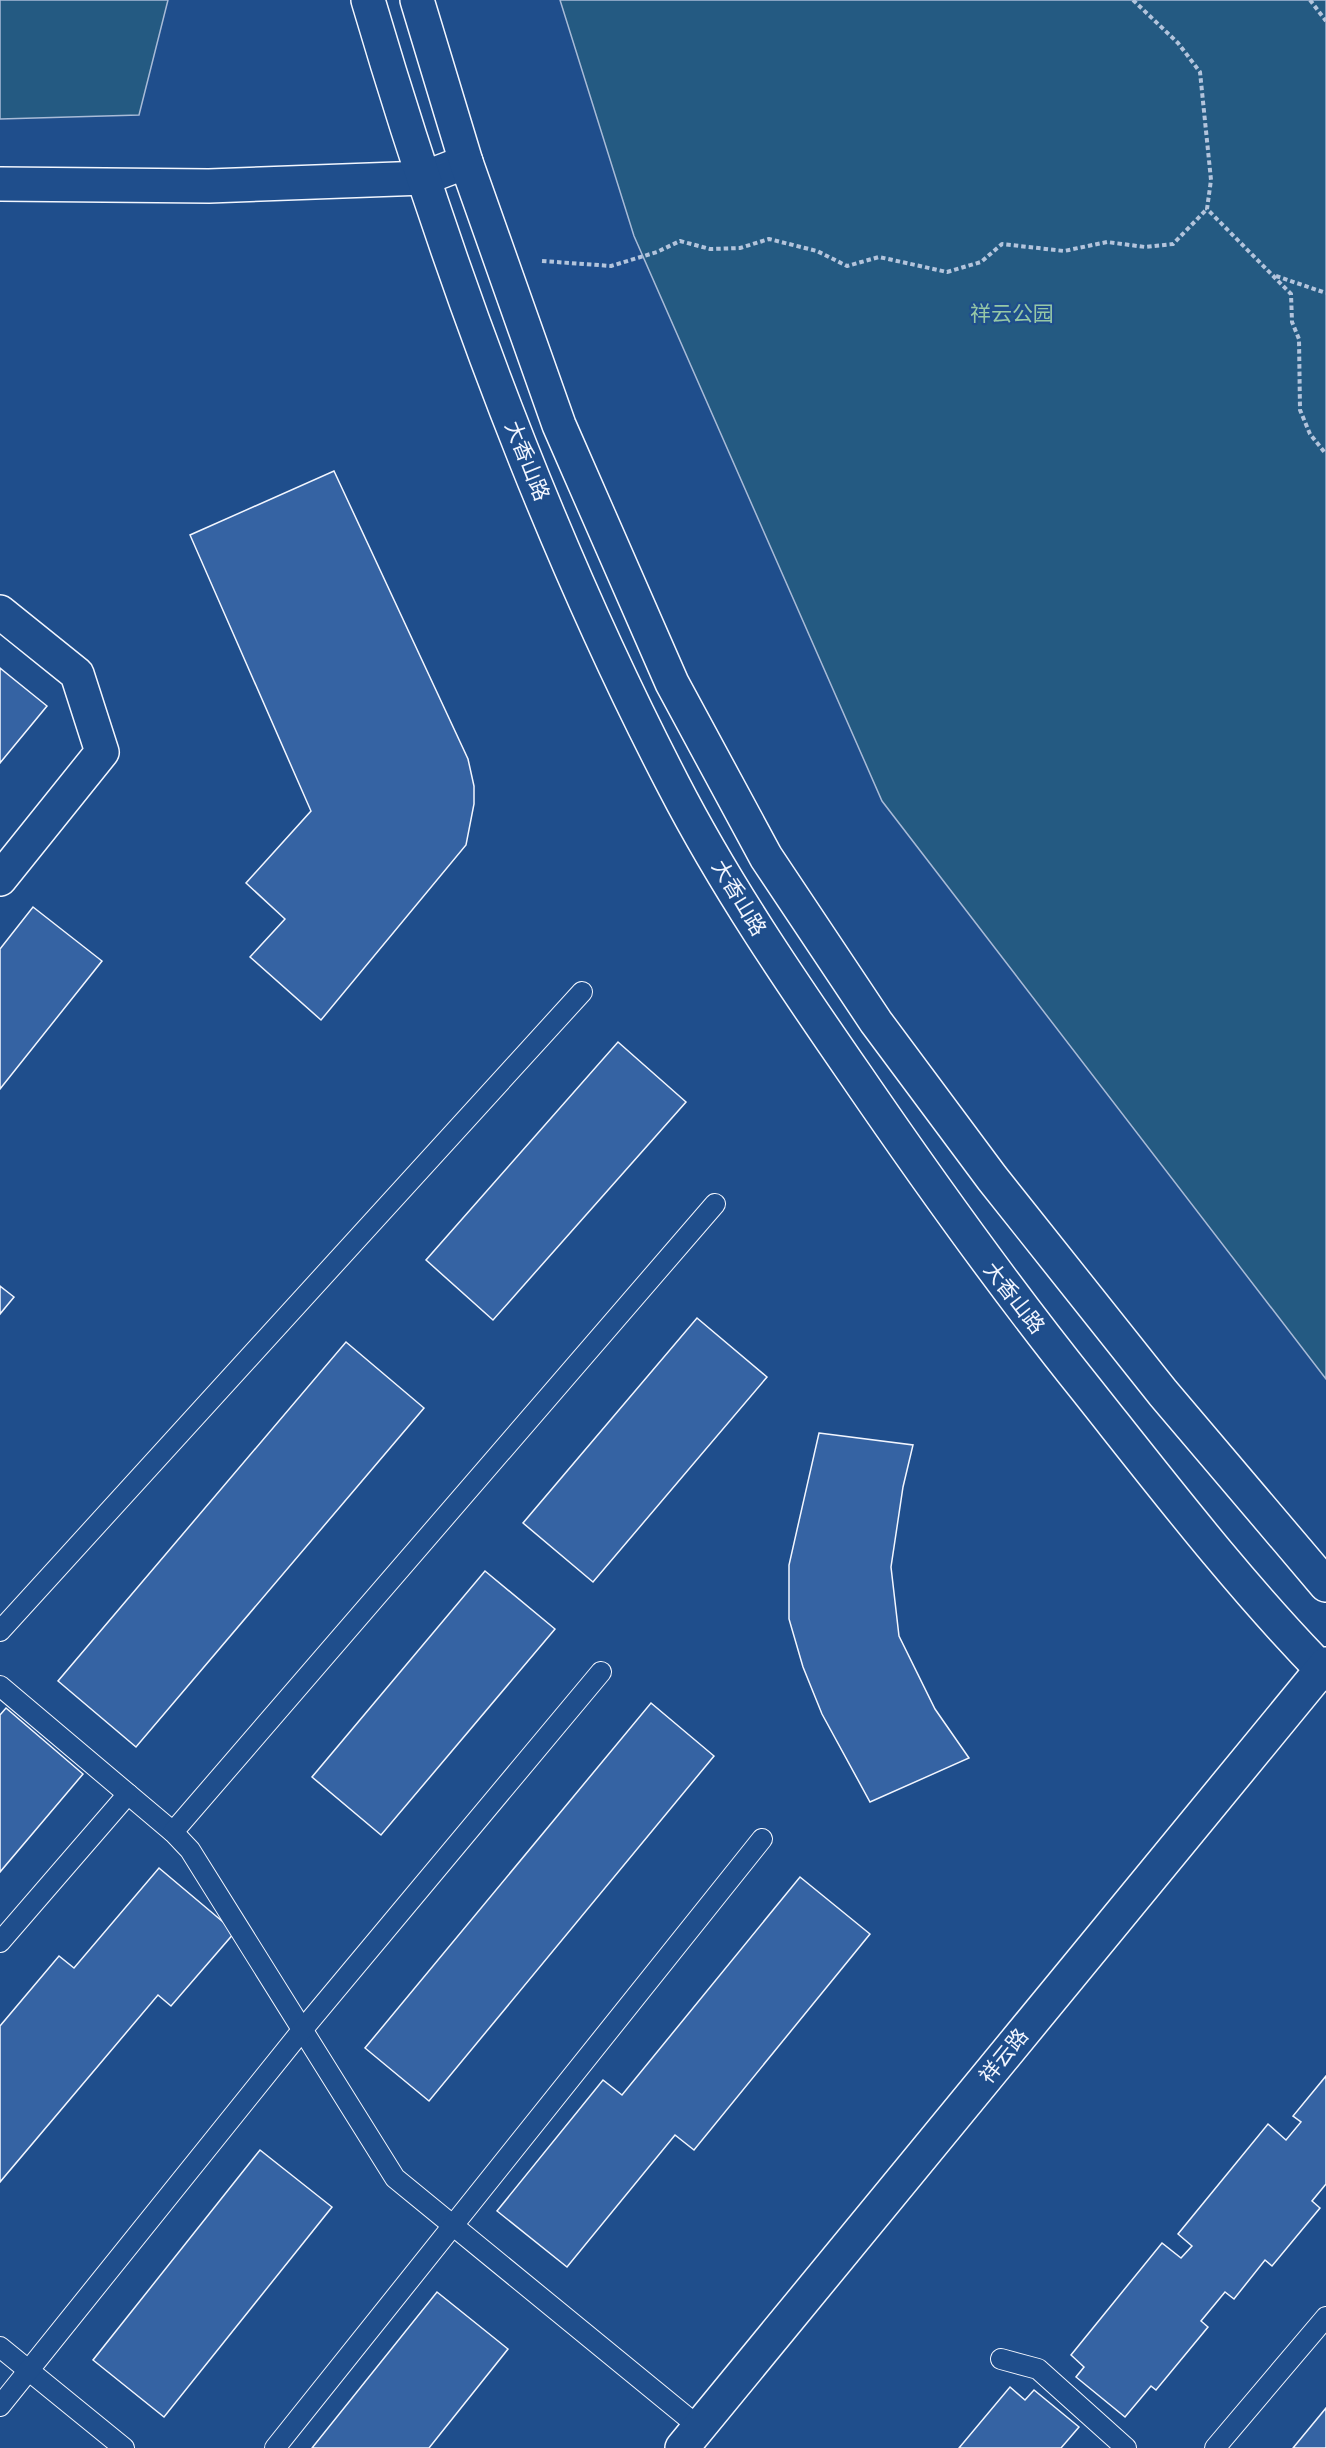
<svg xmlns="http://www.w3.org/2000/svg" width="1326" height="2448" font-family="'Source Sans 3','Noto Sans SC',sans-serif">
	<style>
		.green { fill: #245a82; stroke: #a8bbd7; stroke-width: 1.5 }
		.building { fill: #3563a3; stroke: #f2f6ff; stroke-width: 1.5 }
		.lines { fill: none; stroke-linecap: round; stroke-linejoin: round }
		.lane-casing { stroke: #f2f6ff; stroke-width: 22 }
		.street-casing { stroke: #f2f6ff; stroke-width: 36 }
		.secondary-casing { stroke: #f2f6ff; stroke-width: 36 }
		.path { stroke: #b3c4dc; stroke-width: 4; stroke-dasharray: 4.5 3; stroke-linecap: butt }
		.lane { stroke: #1f4e8c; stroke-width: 20 }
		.street { stroke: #1f4e8c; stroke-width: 33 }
		.secondary { stroke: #1f4e8c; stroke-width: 33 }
		.labels { text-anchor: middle; stroke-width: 4.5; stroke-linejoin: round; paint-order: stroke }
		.park-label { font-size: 21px; fill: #97c8a6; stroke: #1f4e8c }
		.street-label { font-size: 21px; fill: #f2f6ff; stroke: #1f4e8c }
	</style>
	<rect width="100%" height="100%" fill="#1f4e8c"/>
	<!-- green -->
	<g class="green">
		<path d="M0,0H168L139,115L0,119Z"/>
		<path d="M560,0H1326V1379L882,801L634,236Z"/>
	</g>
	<!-- building -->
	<g class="building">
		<path d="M334,471L468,759L474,786V804L466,845L321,1020L250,957L285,919L246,883L311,811L190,535Z"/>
		<path d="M0,668L47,706L0,763Z"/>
		<path d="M33,907L102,961L0,1089V949Z"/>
		<path d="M618,1042L686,1102L493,1320L426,1260Z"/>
		<path d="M0,1286L14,1297L0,1314Z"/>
		<path d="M697,1318L767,1377L593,1582L523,1523Z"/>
		<path d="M346,1342L424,1408L136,1747L58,1681Z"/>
		<path d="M819,1433L913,1445L903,1487L891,1567L899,1636L935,1709L969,1758L870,1802L822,1714L803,1667L789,1619V1565Z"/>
		<path d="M485,1571L555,1629L381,1835L312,1777Z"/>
		<path d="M651,1703L714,1756L429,2101L365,2048Z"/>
		<path d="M6,1708L83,1774L0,1872V1715Z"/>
		<path d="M159,1868L235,1932L171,2006L158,1995L0,2182V2026L59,1956L74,1968Z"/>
		<path d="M800,1877L870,1934L694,2150L675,2135L567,2267L497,2211L603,2080L622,2095Z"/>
		<path d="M1326,2076V2184L1312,2201L1320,2208L1272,2266L1265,2260L1234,2299L1225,2292L1201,2321L1208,2327L1156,2390L1151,2386L1125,2417L1076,2377L1084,2367L1071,2355L1162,2243L1181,2258L1192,2246L1178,2234L1268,2124L1286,2140L1301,2122L1293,2116Z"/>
		<path d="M260,2150L332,2207L164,2417L93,2360Z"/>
		<path d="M437,2292L508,2349L429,2448H312Z"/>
		<path d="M1010,2387L1025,2400L1034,2390L1079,2427L1061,2448H959Z"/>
		<path d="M1326,2408V2448H1293Z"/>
	</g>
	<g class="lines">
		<defs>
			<g id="lane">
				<path d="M0,1631L582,992"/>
				<path d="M0,1686L173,1832L190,1850L395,2178L699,2427"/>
				<path d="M173,1832L715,1204"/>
				<path d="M0,1942L128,1794"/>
				<path d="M0,2347L124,2448"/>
				<path d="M1001,2359L1038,2369L1126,2448"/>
				<path d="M0,2406L303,2029L601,1672"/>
				<path d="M275,2448L762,1839"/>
				<path d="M1215,2448L1326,2317"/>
			</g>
			<g id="street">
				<path d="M0,184L209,186L424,178L466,162"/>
				<path d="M0,612L77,674L102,752L0,879"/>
			</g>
			<g id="secondary">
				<path d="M368,0C447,268 544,535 673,784C725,885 790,980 855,1074C929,1182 1004,1287 1086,1389C1163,1486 1239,1585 1326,1674"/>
				<path d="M417,0L466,162L559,425L672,683L766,857L876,1022L992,1178L1163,1393L1326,1585"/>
				<path d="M682,2448L1326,1664"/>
			</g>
		</defs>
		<!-- lane casing -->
		<use href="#lane" class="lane-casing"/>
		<!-- street casing -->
		<use href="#street" class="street-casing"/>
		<!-- secondary casing -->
		<use href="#secondary" class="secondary-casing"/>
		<!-- path -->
		<g class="path">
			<path d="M1133,0L1178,43L1200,72L1211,180L1207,209L1291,294L1292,322L1299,339L1300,410L1310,434L1326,454"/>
			<path d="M1310,0L1326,21"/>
			<path d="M542,261L611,266L657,252L680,241L710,249L740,248L769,239L817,251L847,266L879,257L947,272L981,262L1002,244L1064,251L1107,242L1145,247L1173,244L1207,209"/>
			<path d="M1276,276L1326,293"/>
		</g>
		<!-- lane -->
		<use href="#lane" class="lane"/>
		<!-- street -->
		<use href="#street" class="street"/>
		<!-- secondary -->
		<use href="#secondary" class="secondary"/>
	</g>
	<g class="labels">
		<!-- park labels -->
		<g class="park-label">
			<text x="1012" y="321">祥云公园</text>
		</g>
		<!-- street labels -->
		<g class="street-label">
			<text transform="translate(527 461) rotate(68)" y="7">大香山路</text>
			<text transform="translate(739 898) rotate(59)" y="7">大香山路</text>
			<text transform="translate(1014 1298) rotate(52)" y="7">大香山路</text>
			<text transform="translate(1004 2056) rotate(-51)" y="7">祥云路</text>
		</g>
	</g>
</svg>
